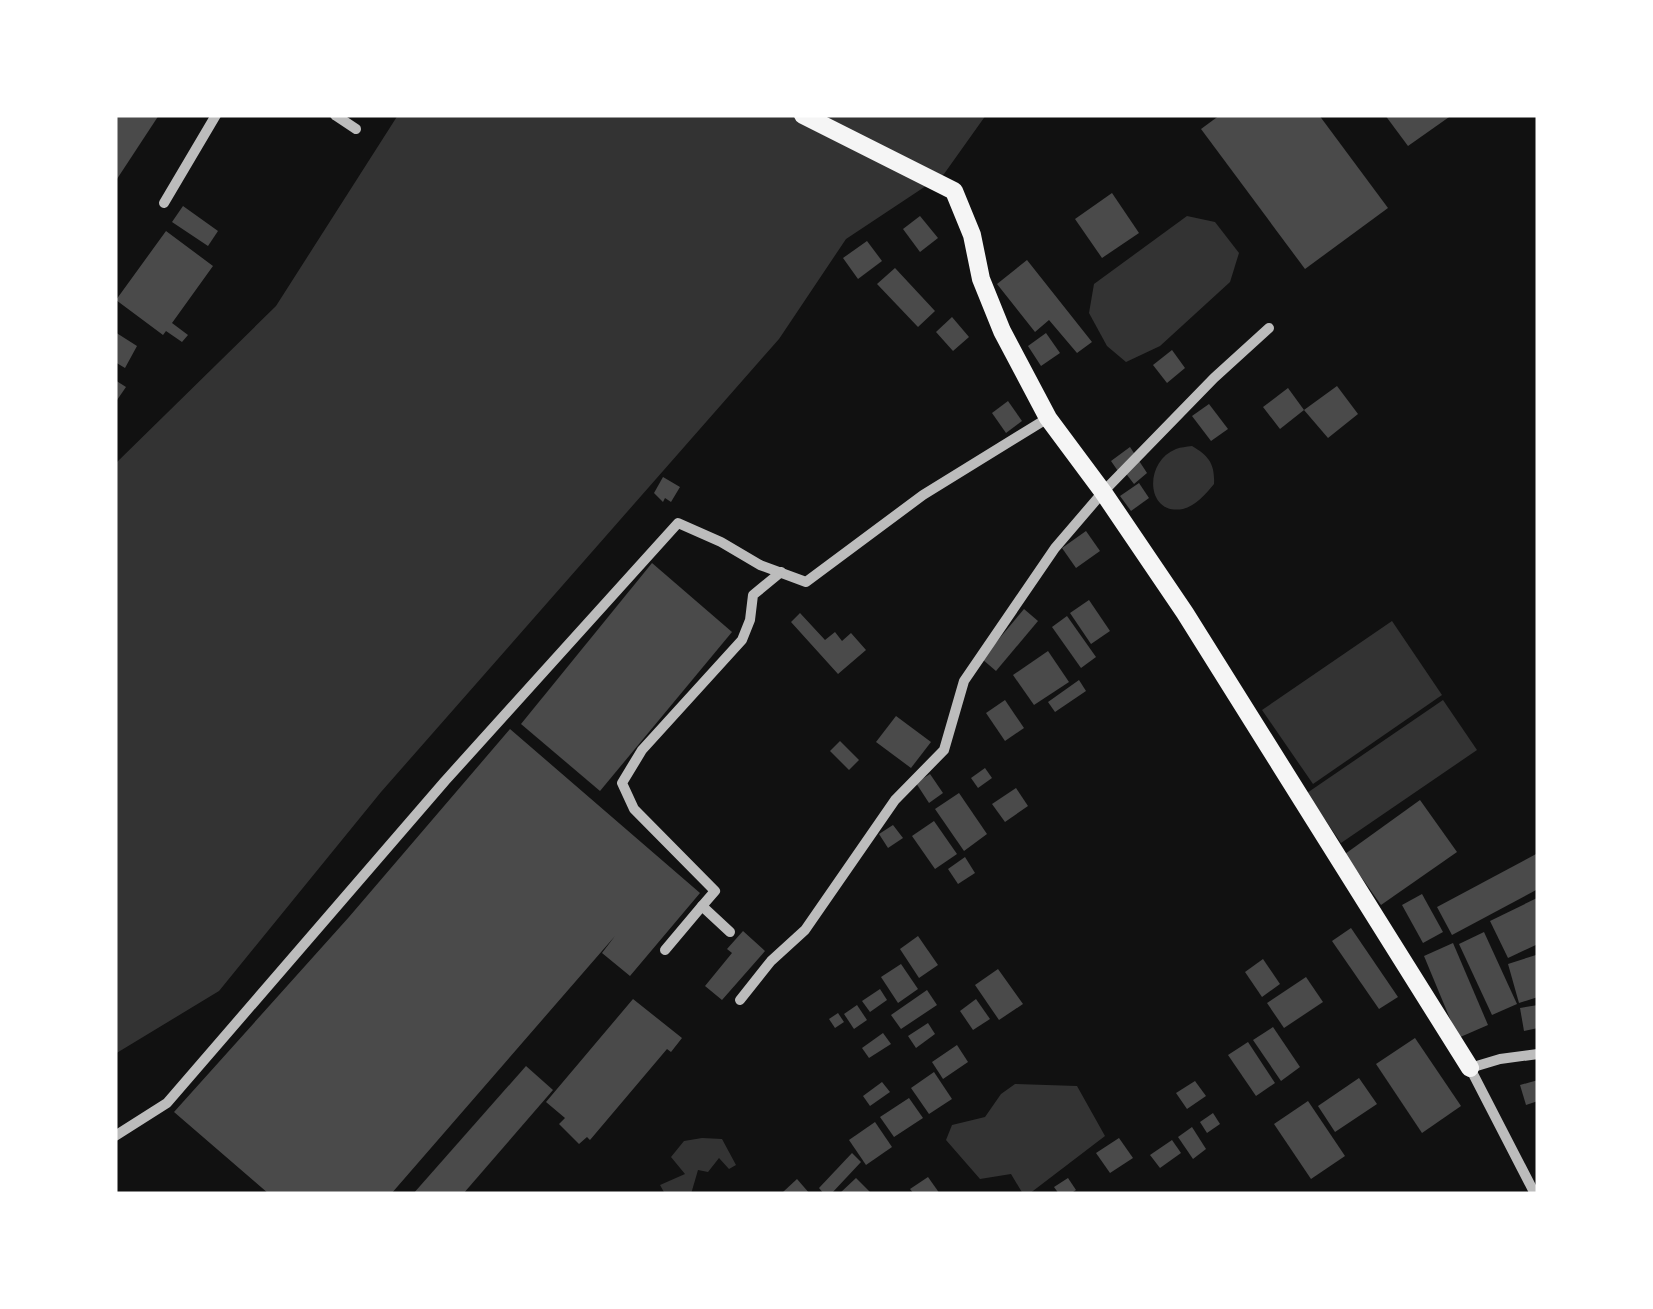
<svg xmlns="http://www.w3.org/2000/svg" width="1653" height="1309" font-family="Roboto,sans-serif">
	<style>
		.water { fill: #333 }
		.building { fill: #4a4a4a }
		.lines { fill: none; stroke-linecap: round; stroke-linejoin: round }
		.minor { stroke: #bcbcbc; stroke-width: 10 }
		.secondary { stroke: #f5f5f5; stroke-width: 18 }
	</style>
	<rect width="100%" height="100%" fill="#111"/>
	<!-- water -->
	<g class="water">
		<path d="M398,115H986L944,174L846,239L779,339L381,792L219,991L115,1054V464L276,306Z"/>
		<path d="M1187,216L1215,222L1239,253L1230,282L1160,346L1126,362L1107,346L1089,313L1094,284Z"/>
		<path d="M1192,446C1209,456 1215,464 1214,484C1206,494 1195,506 1183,509C1146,516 1143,462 1176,449C1181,447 1186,447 1192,446Z"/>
		<path d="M1392,621L1442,695L1313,784L1262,710Z"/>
		<path d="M1443,700L1477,750L1341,843L1307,793Z"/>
		<path d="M1015,1084L1077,1086L1105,1136L1029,1194H1023L1011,1174L980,1179L946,1140L952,1125L985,1117L1001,1094Z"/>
		<path d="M702,1138L722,1139L736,1165L729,1169L719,1158L708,1172L698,1170L691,1194H665L660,1185L685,1174L671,1157L684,1141Z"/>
	</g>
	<!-- building -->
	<g class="building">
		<path d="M115,115H159L115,182Z"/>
		<path d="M1220,115H1319L1388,208L1305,269L1201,129Z"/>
		<path d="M1385,115H1452L1408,146Z"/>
		<path d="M1112,193L1139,233L1102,258L1075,219Z"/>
		<path d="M183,206L218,231L208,246L172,222Z"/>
		<path d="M920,216L938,238L920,252L903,229Z"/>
		<path d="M166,231L213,266L172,323L188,335L182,342L166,331L163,335L116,300Z"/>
		<path d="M867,241L882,261L858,279L843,258Z"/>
		<path d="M1027,260L1092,342L1077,353L1049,320L1035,332L997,284Z"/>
		<path d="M895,268L935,311L918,327L877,284Z"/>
		<path d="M952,317L969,337L953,351L936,332Z"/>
		<path d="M115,332L137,346L125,368L115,362L117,348L115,346Z"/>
		<path d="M1046,333L1060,353L1041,366L1028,346Z"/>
		<path d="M1172,350L1185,368L1167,383L1153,365Z"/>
		<path d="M115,380L126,387L115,403Z"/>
		<path d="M1337,386L1358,414L1328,438L1304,410Z"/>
		<path d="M1288,388L1304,410L1280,429L1263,407Z"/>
		<path d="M1008,401L1022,421L1006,433L992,413Z"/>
		<path d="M1209,404L1228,429L1211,441L1192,416Z"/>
		<path d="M1130,447L1147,473L1134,484L1124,471L1120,474L1111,461Z"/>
		<path d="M663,477L680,487L671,502L665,498L663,502L654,493Z"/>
		<path d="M1139,483L1149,498L1131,511L1120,496Z"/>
		<path d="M1086,531L1100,551L1076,568L1062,548Z"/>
		<path d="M652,563L732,632L600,791L521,724Z"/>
		<path d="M1089,600L1110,631L1091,644L1070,613Z"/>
		<path d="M1024,609L1038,621L996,671L982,659Z"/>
		<path d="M800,613L825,640L835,632L842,641L851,633L866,650L838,674L791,622Z"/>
		<path d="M1067,616L1096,657L1081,668L1052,627Z"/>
		<path d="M1048,651L1069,682L1034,705L1013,675Z"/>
		<path d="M1079,680L1086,691L1055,712L1048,702Z"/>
		<path d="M1005,700L1024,728L1005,741L986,713Z"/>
		<path d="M896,716L931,742L911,768L876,742Z"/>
		<path d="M510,729L700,893L630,976L602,953L615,936L391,1194H269L174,1112L349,917Z"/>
		<path d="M840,741L859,760L849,770L830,751Z"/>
		<path d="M985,768L992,778L978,788L971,778Z"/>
		<path d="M930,774L943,793L929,803L916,783Z"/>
		<path d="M1016,788L1028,806L1005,822L992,804Z"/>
		<path d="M959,793L987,834L964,851L935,809Z"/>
		<path d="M1420,800L1457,852L1381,905L1345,854Z"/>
		<path d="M934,821L957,854L935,869L912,836Z"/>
		<path d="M893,825L903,838L888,848L879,834Z"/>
		<path d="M1538,853V889L1452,935L1437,907Z"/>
		<path d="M965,857L975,873L958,884L948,869Z"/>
		<path d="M1422,894L1443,932L1423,943L1402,905Z"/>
		<path d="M1537,898L1538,944L1508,958L1490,921Z"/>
		<path d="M1351,928L1398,997L1379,1009L1332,941Z"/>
		<path d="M743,931L765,951L722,1000L705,986L732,953L727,949Z"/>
		<path d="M1484,932L1517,1004L1492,1015L1459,944Z"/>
		<path d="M918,936L938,965L919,978L900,949Z"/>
		<path d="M1453,943L1488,1025L1458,1038L1424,956Z"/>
		<path d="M1536,955L1538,997L1519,1003L1508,964Z"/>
		<path d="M1263,959L1280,984L1262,997L1245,972Z"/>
		<path d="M901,964L918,989L898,1003L881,977Z"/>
		<path d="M998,969L1023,1004L999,1020L975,985Z"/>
		<path d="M1306,977L1323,1002L1284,1028L1267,1003Z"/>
		<path d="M880,989L887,1000L870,1012L862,1001Z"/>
		<path d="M927,990L937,1005L901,1029L891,1015Z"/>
		<path d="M633,999L682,1038L671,1052L667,1049L590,1140L587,1137L579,1144L559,1124L565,1118L546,1102Z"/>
		<path d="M976,999L990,1019L973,1030L960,1011Z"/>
		<path d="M857,1005L867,1020L854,1029L844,1014Z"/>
		<path d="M1538,1005V1028L1524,1031L1520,1008Z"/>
		<path d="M838,1013L844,1022L835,1028L829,1019Z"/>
		<path d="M928,1023L935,1034L916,1048L908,1036Z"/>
		<path d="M1273,1027L1300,1067L1281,1081L1253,1040Z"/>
		<path d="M883,1033L891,1044L869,1058L862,1048Z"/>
		<path d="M1415,1038L1461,1106L1422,1133L1376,1064Z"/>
		<path d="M1248,1042L1275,1083L1256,1096L1228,1055Z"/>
		<path d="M957,1045L968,1062L943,1079L932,1062Z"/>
		<path d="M526,1066L553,1090L463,1194H413Z"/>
		<path d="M934,1072L952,1099L929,1114L911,1088Z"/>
		<path d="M1359,1078L1377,1104L1335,1132L1318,1106Z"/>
		<path d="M1538,1080V1101L1526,1105L1520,1085Z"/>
		<path d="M1195,1081L1206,1096L1187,1109L1176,1093Z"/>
		<path d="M882,1082L890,1092L870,1106L863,1096Z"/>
		<path d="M909,1098L923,1118L894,1137L880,1117Z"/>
		<path d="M1308,1101L1345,1156L1311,1179L1274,1124Z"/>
		<path d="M1213,1113L1220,1124L1207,1133L1200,1122Z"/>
		<path d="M875,1122L892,1147L866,1165L849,1140Z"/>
		<path d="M1192,1127L1206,1149L1193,1159L1178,1137Z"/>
		<path d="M1119,1138L1133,1158L1110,1173L1096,1153Z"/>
		<path d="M1172,1140L1181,1153L1160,1168L1150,1155Z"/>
		<path d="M852,1153L861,1162L831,1194H824L819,1188Z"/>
		<path d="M928,1177L940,1194H914L910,1189Z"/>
		<path d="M856,1178L872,1194H839Z"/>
		<path d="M1068,1178L1076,1190L1070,1194H1059L1054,1187Z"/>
		<path d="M797,1179L810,1194H785L783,1192Z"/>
	</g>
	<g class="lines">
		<!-- minor -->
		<g class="minor">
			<path d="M335,115L356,129"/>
			<path d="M164,203L216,115"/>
			<path d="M730,932L702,906L715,891L634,809L622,783L642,750L742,640L750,620L753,595L781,572"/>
			<path d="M665,950L702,906"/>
			<path d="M740,1000L771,961L805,930L895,800L944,750L964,681L1055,548L1103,492L1214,378L1269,328"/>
			<path d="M115,1136L167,1103L445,781L678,523L721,542L760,565L806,582L923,495L1048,418"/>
			<path d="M1535,1194L1470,1068L1500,1059L1538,1054"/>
		</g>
		<!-- secondary -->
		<path class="secondary" d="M803,115L954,191L972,235L981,279L1002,331L1048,418L1103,492L1185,613L1470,1068"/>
	</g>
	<!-- border -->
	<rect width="1653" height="1309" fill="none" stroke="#ffffff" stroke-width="235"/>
</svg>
